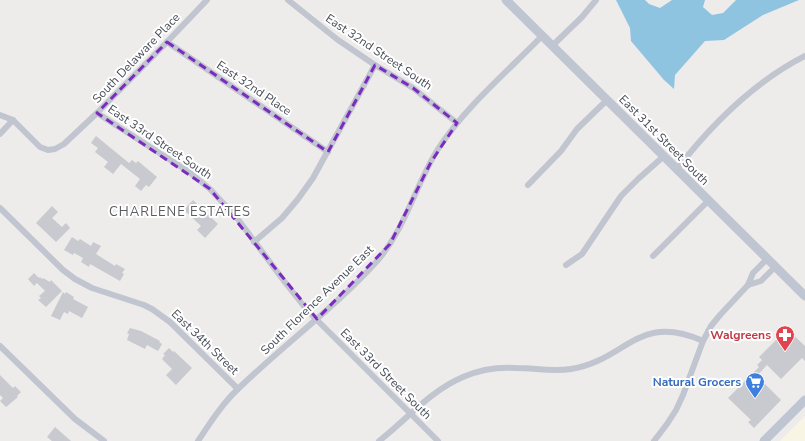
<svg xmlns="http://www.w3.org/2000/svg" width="805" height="441" font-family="'Nunito Sans',sans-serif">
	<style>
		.commercial { fill: #f8f5e4 }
		.water { fill: #8fc4e0 }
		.building { fill: #c9cacf }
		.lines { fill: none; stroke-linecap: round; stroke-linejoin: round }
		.street { stroke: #c0c5cf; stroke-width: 6 }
		.secondary { stroke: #bfc6d2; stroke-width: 9 }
		.marked { fill: none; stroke: #7b2cbf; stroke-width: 3; stroke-dasharray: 8 5; stroke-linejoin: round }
		.labels { text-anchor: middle; stroke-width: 4; stroke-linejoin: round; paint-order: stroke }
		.street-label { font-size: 12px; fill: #464c56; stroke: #fff }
		.health-label { font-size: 12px; font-weight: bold; fill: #be3a42; stroke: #fff; text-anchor: end }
		.shop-label { font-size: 12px; font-weight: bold; fill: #366cbe; stroke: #fff; text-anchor: end }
		.neighbourhood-label { font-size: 13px; letter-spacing: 1px; fill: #595b5f; stroke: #fff }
	</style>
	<rect width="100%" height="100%" fill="#eeebeb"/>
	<!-- commercial -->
	<path class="commercial" d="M805,416V441H780Z"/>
	<!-- water -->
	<path class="water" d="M616,0H645L649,4L660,8L672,0H705L703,7L712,15L723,13L736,0H799L763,15L724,40L705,41L675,75L674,89L664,80L631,41L630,28Z"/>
	<!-- building -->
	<g class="building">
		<path d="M96,136L129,163L132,160L136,163L138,161L157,177L149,187L146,185L141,191L135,186L140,179L121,164L113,174L104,167L108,162L95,152L98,148L91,143Z"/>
		<path d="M193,200L218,224L205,238L197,230L201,226L184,210Z"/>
		<path d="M52,206L58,212L52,218L62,227L66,223L70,228L56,242L36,223Z"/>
		<path d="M72,237L78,241L80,239L91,246L93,242L101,246L96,254L115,266L116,264L125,269L122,273L124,274L120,281L90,264L89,267L81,262L83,258L74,253L73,255L64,250Z"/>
		<path d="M34,273L39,278L40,277L42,279L43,278L50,282L51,280L62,291L46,307L38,300L41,298L39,296L45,291L37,283L34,286L28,279Z"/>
		<path d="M63,292L65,294L66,292L74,297L73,299L88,307L82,318L69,311L68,314L64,312L60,320L51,316Z"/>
		<path d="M130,328L141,331L160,341L159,342L162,344L158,351L147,345L145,349L127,340L129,334L127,333Z"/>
		<path d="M787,329L805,346V361L802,358L781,379L767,365L757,376L781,400L754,428L748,422L751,420L728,398L759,367L757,365L762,360L759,357Z"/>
		<path d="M169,348L173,352L174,351L192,368L176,385L166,375L172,369L162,359L165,355L163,354Z"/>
		<path d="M0,375L13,388L15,386L21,392L17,396L18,397L6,407L0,401L3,398L0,395Z"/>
		<path d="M55,427L71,441H52L47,437Z"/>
	</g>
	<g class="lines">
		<!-- street -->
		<g class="street">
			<path d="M288,0L338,40L375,65L413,88L457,123"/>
			<path d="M167,42L328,152"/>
			<path d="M552,46L582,17L596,0"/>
			<path d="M97,113L189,172L210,189L237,218L284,281L307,310L438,441"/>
			<path d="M0,115L13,120L40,147L48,150L55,149L64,144L97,113L167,42L207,0"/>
			<path d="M0,134L13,120"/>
			<path d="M677,169C712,124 754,82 805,56"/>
			<path d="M528,185L561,151L577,129L607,100"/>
			<path d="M0,208L63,270L75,279L92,288L144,305L152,309L170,322L238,389"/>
			<path d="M254,242L282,218L298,199L313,178L375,65"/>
			<path d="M653,256L708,201"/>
			<path d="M566,265L582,254L621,196L638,179L664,156"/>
			<path d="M748,285L753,273L767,259"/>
			<path d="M0,346L75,419L104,441"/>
			<path d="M198,441C210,423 222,404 238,389C283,345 336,307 378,260C406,227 416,184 438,149C466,106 507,72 542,36"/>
			<path d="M379,441C407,419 430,391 463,377C479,370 499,367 516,368C535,368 552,372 571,369C627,360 637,312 703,341"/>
			<path d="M654,441L667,424L676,410L683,395L703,341L711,326L720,315L748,285L761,281L775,267"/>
		</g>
		<!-- secondary -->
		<g class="secondary">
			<path d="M506,0L805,296"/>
			<path d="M764,441L805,400"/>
		</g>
	</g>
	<!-- marked area -->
	<path class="marked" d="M167,42L328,152L375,65L413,88L457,123L431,162L390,244L317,319L210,189L97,113Z"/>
	<!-- icons -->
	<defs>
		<symbol id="pharmacy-pin" viewBox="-11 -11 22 30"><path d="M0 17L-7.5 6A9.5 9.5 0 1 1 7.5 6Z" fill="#e0444e" stroke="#fff"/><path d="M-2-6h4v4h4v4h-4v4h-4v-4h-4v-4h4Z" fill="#fff"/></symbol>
		<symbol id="supermarket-pin" viewBox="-11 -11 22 30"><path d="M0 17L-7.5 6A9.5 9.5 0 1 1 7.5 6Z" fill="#3f7fe0" stroke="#fff"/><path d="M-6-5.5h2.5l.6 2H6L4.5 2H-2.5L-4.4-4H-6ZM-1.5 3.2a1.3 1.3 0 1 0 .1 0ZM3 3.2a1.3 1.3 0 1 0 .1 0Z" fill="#fff"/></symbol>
	</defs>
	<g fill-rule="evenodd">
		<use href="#pharmacy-pin" x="774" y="324" width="22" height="30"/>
		<use href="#supermarket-pin" x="744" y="371" width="22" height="30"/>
	</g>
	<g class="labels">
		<!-- street labels -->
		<g class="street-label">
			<text transform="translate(379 52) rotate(34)" y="4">East 32nd Street South</text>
			<text transform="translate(136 58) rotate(-46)" y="4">South Delaware Place</text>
			<text transform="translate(254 88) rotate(34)" y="4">East 32nd Place</text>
			<text transform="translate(664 140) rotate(45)" y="4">East 31st Street South</text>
			<text transform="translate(160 142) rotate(34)" y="4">East 33rd Street South</text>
			<text transform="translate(317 300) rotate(-44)" y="4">South Florence Avenue East</text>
			<text transform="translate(205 342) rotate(44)" y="4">East 34th Street</text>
			<text transform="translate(386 374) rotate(45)" y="4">East 33rd Street South</text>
		</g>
		<!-- health labels -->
		<g class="health-label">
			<text x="771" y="339">Walgreens</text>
		</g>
		<!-- shop labels -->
		<g class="shop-label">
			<text x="741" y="386">Natural Grocers</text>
		</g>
		<!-- neighbourhood labels -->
		<g class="neighbourhood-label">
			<text x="180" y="216">CHARLENE ESTATES</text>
		</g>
	</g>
</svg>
